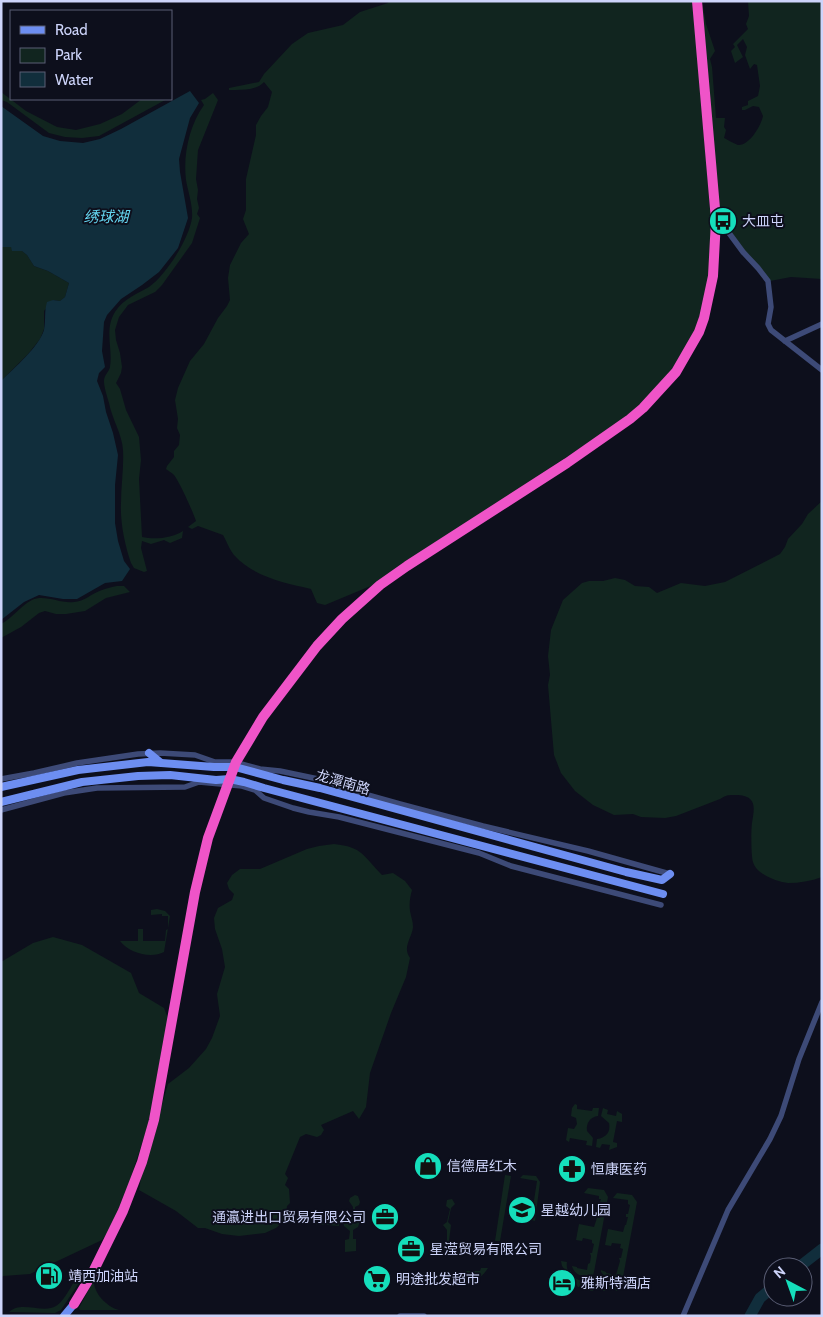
<svg xmlns="http://www.w3.org/2000/svg" width="823" height="1317" font-family="Cabin,'Noto Sans SC',sans-serif">
	<style>
		.green { fill: #11251f }
		.water { fill: #112e3c }
		.lines { fill: none; stroke-linecap: round; stroke-linejoin: round }
		.river { stroke: #112e3c; stroke-width: 11 }
		.street { stroke: #3d4a77; stroke-width: 5.5 }
		.secondary { stroke: #6d8ef1; stroke-width: 8 }
		.highway { stroke: #ef54c8; stroke-width: 10 }
		.labels { text-anchor: middle; stroke-width: 4; stroke-linejoin: round; paint-order: stroke }
		.poi-label { font-size: 14px; fill: #cdd4fa; stroke: #0d0f1c; text-anchor: start }
		.street-label { font-size: 14px; fill: #cdd4fa; stroke: #0d0f1c }
		.water-label { font-size: 15px; font-style: italic; fill: #65d6f0; stroke: #0d0f1c }
	</style>
	<rect width="100%" height="100%" fill="#0d0f1c"/>
	<!-- green -->
	<g class="green">
		<path d="M389,1H693L711,222L709,277L701,320L674,368L637,408L597,437L477,516L398,566L373,585L325,605L317,603L311,589C285,583 254,577 235,556C230,551 227,542 223,535L198,526L192,529L188,527L196,521C194,514 178,478 173,474C171,472 168,471 166,469L167,466L174,457V451L179,445L180,435L177,428L178,419L175,400L178,388L190,361L204,344L218,318L227,306L230,300L228,278L230,265L241,243L249,234L243,219L246,210V179L256,135V125L261,116L268,107L272,92L264,82C256,91 240,90 229,90V88L259,82L264,74L292,44L308,33L343,25L360,12L388,3Z"/>
		<path d="M700,1H702L706,24L715,51L710,59L712,67L716,118H725L724,127L726,130L724,138C726,139 737,145 738,145C749,146 761,126 763,116L759,107L753,106L745,110H742V107L748,105V101L758,96L760,86L757,65L754,64L750,69L745,55L747,47L743,39L737,45L743,57L735,63L731,51L735,47L733,44L748,29L746,24L749,16L748,1H822V279L791,277L770,281L760,267L748,255L726,228L725,214L720,215Z"/>
		<path d="M1,92L26,111L57,127L76,130L100,124L122,114L142,99H167L99,136L82,138L65,137L49,133L7,102L1,100Z"/>
		<path d="M213,93L218,100L198,150L196,179L198,190L197,199L199,208L197,214L200,218L192,243L162,285L155,292L128,305L119,317L115,330L116,340L120,353L122,367L121,373L116,383L120,389L126,410L139,437L141,460L139,479L142,537C155,540 172,538 183,531L182,538L170,543L164,540L151,544L142,541L141,548L147,571L144,572L134,568L131,563C125,545 120,523 121,503C121,485 124,468 123,450C122,434 112,419 109,403C107,396 104,387 104,381C104,375 109,372 110,367C113,348 104,330 115,312C123,299 137,294 149,287C166,275 189,239 192,218C193,205 188,192 186,180C183,155 189,126 204,105L201,100L205,99Z"/>
		<path d="M1,247H11L16,250L22,251L27,255L34,266L48,271L69,283L65,297L60,301L53,300L44,311V329L40,339L28,354L1,381Z"/>
		<path d="M822,501V877C811,881 799,883 788,883C777,882 756,874 753,862C751,856 751,830 752,823C754,810 758,796 738,795C730,795 727,794 720,799L676,816L665,818L641,817L633,814L614,815L593,805L575,791L561,773L554,755L548,685L550,675L548,656L551,630L563,600L582,583L589,581H603L615,578L625,580L635,586L649,587L657,593L681,583L705,586L725,582L780,554L785,547L788,539L802,524L808,514Z"/>
		<path d="M117,586H124L130,592L106,598L85,611L66,614H56L45,611L39,613L21,627L1,638V624C13,618 20,606 32,600C45,594 60,604 74,602C84,602 92,593 102,590C107,588 112,587 117,586Z"/>
		<path d="M334,844C363,847 363,856 382,875L393,873L405,881L412,890C410,897 409,904 410,911C411,917 413,921 413,927C412,938 402,947 410,958L406,977L391,1013L370,1073L366,1107L359,1119L353,1111L321,1125L324,1130L321,1135L317,1137L306,1134L300,1137L285,1174L288,1178L285,1185L289,1189L290,1203L287,1206L286,1219L276,1228L265,1233L239,1236L222,1234L205,1228H198L176,1211L139,1190L142,1172L168,1084L189,1068L206,1049L212,1038L220,1016L217,994L225,967L222,949L215,929L214,918L218,908L232,900L234,894L229,889L227,883L232,875L240,869H260L307,849L319,846Z"/>
		<path d="M157,909L165,911L170,916L164,952C151,959 129,953 120,941H138V929H143V941H165L166,930L168,929V916H162V914L151,915V910Z"/>
		<path d="M53,937L82,945L131,973L139,993L164,1008L169,1021L163,1042L150,1119L129,1183L112,1226L102,1240L30,1274L3,1276L1,1278V962L33,943Z"/>
		<path d="M575,1104L577,1105V1109L592,1111L593,1108H599L598,1116C590,1117 586,1123 587,1131L593,1138L592,1146L586,1145L587,1141L570,1138L569,1142L566,1140L568,1128L574,1129L577,1124L576,1118L571,1116L572,1108Z"/>
		<path d="M603,1108L608,1110L607,1114L616,1116L617,1111L622,1114V1122L617,1121L613,1142L617,1143V1147L609,1150L610,1145L602,1144L600,1148L596,1147L597,1139C606,1138 611,1132 609,1123L601,1116Z"/>
		<path d="M505,1175L511,1176L500,1241H495Z"/>
		<path d="M523,1175L536,1176L540,1182L535,1221L531,1220L537,1181L520,1178Z"/>
		<path d="M588,1188L604,1190L608,1197L594,1272L593,1275C585,1279 574,1275 572,1266L577,1267V1268L587,1270L588,1264L590,1263L591,1256L590,1253H592L594,1244L592,1243V1240L583,1238L582,1241L576,1240L579,1224L594,1227L599,1212H597L601,1199H599V1196L584,1193Z"/>
		<path d="M617,1193L632,1195L637,1202L623,1277L622,1280L617,1282L608,1280L601,1272V1270L606,1272V1273L616,1275L620,1261L619,1258H621L623,1249L620,1248L621,1244L612,1243L611,1246L605,1245L608,1229L623,1232L625,1225H626L628,1217H626V1214H628L630,1205L628,1204V1200L613,1198Z"/>
		<path d="M355,1195L358,1196L360,1202L359,1205L355,1207V1214L360,1221L358,1227L353,1230V1239H356V1251L345,1252V1240L349,1239L350,1231L344,1226L343,1221L345,1216L353,1213V1207L349,1201L350,1198Z"/>
		<path d="M452,1199L455,1204L451,1208L448,1222L451,1225L449,1241L453,1247L448,1252L443,1250V1243L447,1241V1230L443,1225L447,1222L450,1209L446,1206L447,1200Z"/>
		<path d="M316,1213L339,1216V1226L314,1224Z"/>
		<path d="M561,1261L567,1262C563,1286 608,1286 624,1286V1288L620,1289V1291H616L615,1288L606,1289V1291H603L602,1289H594L593,1291H590L589,1288L578,1287L562,1266Z"/>
		<path d="M481,1268H488C481,1280 470,1283 457,1284V1271H480Z"/>
		<path d="M88,1269L61,1310L55,1313L9,1312C21,1300 43,1314 56,1306C64,1302 74,1281 79,1273L82,1270Z"/>
		<path d="M94,1280C93,1293 107,1307 119,1310H80L79,1308Z"/>
	</g>
	<!-- water -->
	<path class="water" d="M190,91L199,103L190,118L179,159L180,172L188,218L178,248L159,272L142,285L121,299L107,315L104,322L102,351L105,367L99,373L97,381L103,396L106,412L113,433L118,455L115,485V523L118,541L124,561L130,569L122,581L105,583L77,599H63L39,595L24,602L1,620V381C14,368 39,347 44,330C46,320 44,312 47,302L53,300L60,301L65,297L69,283L48,271L34,266L27,255L22,251H12L11,247H1V106L43,136L60,141L83,143L100,139L121,129Z"/>
	<g class="lines">
		<!-- river -->
		<g class="river">
			<path d="M799,1267L822,1249"/>
			<path d="M750,1316L760,1298L773,1287"/>
		</g>
		<!-- street -->
		<g class="street">
			<path d="M716,228L729,233L743,252L758,268L768,281L771,307L768,324L771,330L822,370"/>
			<path d="M785,341L822,324"/>
			<path d="M1,779L34,773L77,763L138,754L160,753L195,755L215,762H234L260,769L280,771L323,780L350,790L400,804L483,826L588,851L670,874"/>
			<path d="M1,810L64,793L97,788L185,787L199,782L242,786L255,790L264,798L293,808L309,812L339,817L479,853L511,866L661,905"/>
			<path d="M400,1316H424"/>
			<path d="M683,1316L728,1210L770,1139L781,1116L799,1059L822,1002"/>
		</g>
		<!-- secondary -->
		<g class="secondary">
			<path d="M149,753L160,762"/>
			<path d="M1,787L78,770L148,762L214,767H235L283,780L320,788L626,872L662,880L670,874"/>
			<path d="M1,802L82,782L138,776L170,775L216,780L230,779L244,782L264,788L663,894"/>
			<path d="M64,1316L74,1304"/>
		</g>
		<!-- highway -->
		<path class="highway" d="M74,1304L91,1276L123,1211L142,1162L154,1120L195,892L208,838L236,762L263,717L317,646L342,619L380,585L407,566L567,463L630,419L643,408L676,372L699,332L704,318L713,276L716,220L697,1"/>
	</g>
	<!-- icons -->
	<defs>
		<symbol id="bus-disc" viewBox="-11 -11 22 22"><circle r="9.5" fill="#15debb" stroke="#0d0f1c"/><path d="M-5-6H5V4H4V6H2V4H-2V6H-4V4H-5ZM-3.5-4V0h7V-4ZM-3.5 1.2v1.5H-2V1.2ZM2 1.2v1.5H3.5V1.2Z" fill="#111"/></symbol>
		<symbol id="shop-disc" viewBox="-11 -11 22 22"><circle r="9.5" fill="#15debb" stroke="#0d0f1c"/><path d="M-5-2.5h2.3a2.7 3.5 0 0 1 5.4 0H5L5.5 6h-11ZM-1.5-2.5h3a1.5 2.3 0 0 0-3 0Z" fill="#111"/></symbol>
		<symbol id="pharmacy-disc" viewBox="-11 -11 22 22"><circle r="9.5" fill="#15debb" stroke="#0d0f1c"/><path d="M-2-6h4v4h4v4h-4v4h-4v-4h-4v-4h4Z" fill="#111"/></symbol>
		<symbol id="school-disc" viewBox="-11 -11 22 22"><circle r="9.5" fill="#15debb" stroke="#0d0f1c"/><path d="M0-5L7-2L0 1L-7-2ZM-4 1L0 2.5L4 1V4Q0 6-4 4Z" fill="#111"/></symbol>
		<symbol id="office-disc" viewBox="-11 -11 22 22"><circle r="9.5" fill="#15debb" stroke="#0d0f1c"/><path d="M-6-3h4V-5.5h4V-3h4V5H-6ZM-1-4.5V-3h2v-1.5ZM-6 0V1H6V0Z" fill="#111"/></symbol>
		<symbol id="fuel-disc" viewBox="-11 -11 22 22"><circle r="9.5" fill="#15debb" stroke="#0d0f1c"/><path d="M-5.5-6h7V0h2V4h1.3V-2.5L3-4.5l.8-.8L6-3V5H2.5V1h-1V6h-7ZM-4.2-4.7v3.2H.2V-4.7Z" fill="#111"/></symbol>
		<symbol id="supermarket-disc" viewBox="-11 -11 22 22"><circle r="9.5" fill="#15debb" stroke="#0d0f1c"/><path d="M-6-5.5h2.5l.6 2H6L4.5 2H-2.5L-4.4-4H-6ZM-1.5 3.2a1.3 1.3 0 1 0 .1 0ZM3 3.2a1.3 1.3 0 1 0 .1 0Z" fill="#111"/></symbol>
		<symbol id="hotel-disc" viewBox="-11 -11 22 22"><circle r="9.5" fill="#15debb" stroke="#0d0f1c"/><path d="M-6-4.5h1.5V1H6V5H4.5V3h-9V5H-6ZM-4 0a1.8 1.8 0 1 1 3.6 0ZM.5 0V-2.5h3Q6-2.5 6 0Z" fill="#111"/></symbol>
	</defs>
	<g fill-rule="evenodd">
		<use href="#bus-disc" x="707" y="205" width="32" height="32"/>
		<use href="#shop-disc" x="412" y="1150" width="32" height="32"/>
		<use href="#pharmacy-disc" x="556" y="1153" width="32" height="32"/>
		<use href="#school-disc" x="506" y="1194" width="32" height="32"/>
		<use href="#office-disc" x="369" y="1201" width="32" height="32"/>
		<use href="#office-disc" x="395" y="1233" width="32" height="32"/>
		<use href="#fuel-disc" x="33" y="1260" width="32" height="32"/>
		<use href="#supermarket-disc" x="361" y="1263" width="32" height="32"/>
		<use href="#hotel-disc" x="546" y="1267" width="32" height="32"/>
	</g>
	<g class="labels">
		<!-- poi labels -->
		<g class="poi-label">
			<text x="742" y="226">大皿屯</text>
			<text x="447" y="1171">信德居红木</text>
			<text x="591" y="1174">恒康医药</text>
			<text x="541" y="1215">星越幼儿园</text>
			<text x="366" y="1222" text-anchor="end">通瀛进出口贸易有限公司</text>
			<text x="430" y="1254">星滢贸易有限公司</text>
			<text x="68" y="1281">靖西加油站</text>
			<text x="396" y="1284">明途批发超市</text>
			<text x="581" y="1288">雅斯特酒店</text>
		</g>
		<!-- street labels -->
		<g class="street-label">
			<text transform="translate(343 782) rotate(16)" y="5">龙潭南路</text>
		</g>
		<!-- water labels -->
		<g class="water-label">
			<text x="106" y="222">绣球湖</text>
		</g>
	</g>
	<!-- border -->
	<rect width="823" height="1317" fill="none" stroke="#cdd4fa" stroke-width="5"/>
	<!-- legend -->
	<rect x="10" y="10" width="162" height="90" fill="#0d0f1c" stroke="#5a5e75"/>
	<rect x="20" y="26" width="25" height="8" fill="#6d8ef1" stroke="#5a5e75"/>
	<text x="55" y="35" font-size="15" fill="#cdd4fa">Road</text>
	<rect x="20" y="48" width="25" height="15" fill="#11251f" stroke="#5a5e75"/>
	<text x="55" y="60" font-size="15" fill="#cdd4fa">Park</text>
	<rect x="20" y="72" width="25" height="15" fill="#112e3c" stroke="#5a5e75"/>
	<text x="55" y="85" font-size="15" fill="#cdd4fa">Water</text>
	<!-- north arrow -->
	<g transform="translate(788 1282) rotate(319)"><circle r="24" fill="#0d0f1c" stroke="#5a5e75"/>
	<path d="M0-4L9 19L0 12L-9 19Z" fill="#15debb"/>
	<text y="-8" font-size="14" font-weight="bold" text-anchor="middle" fill="#cdd4fa">N</text>
	</g>
</svg>
